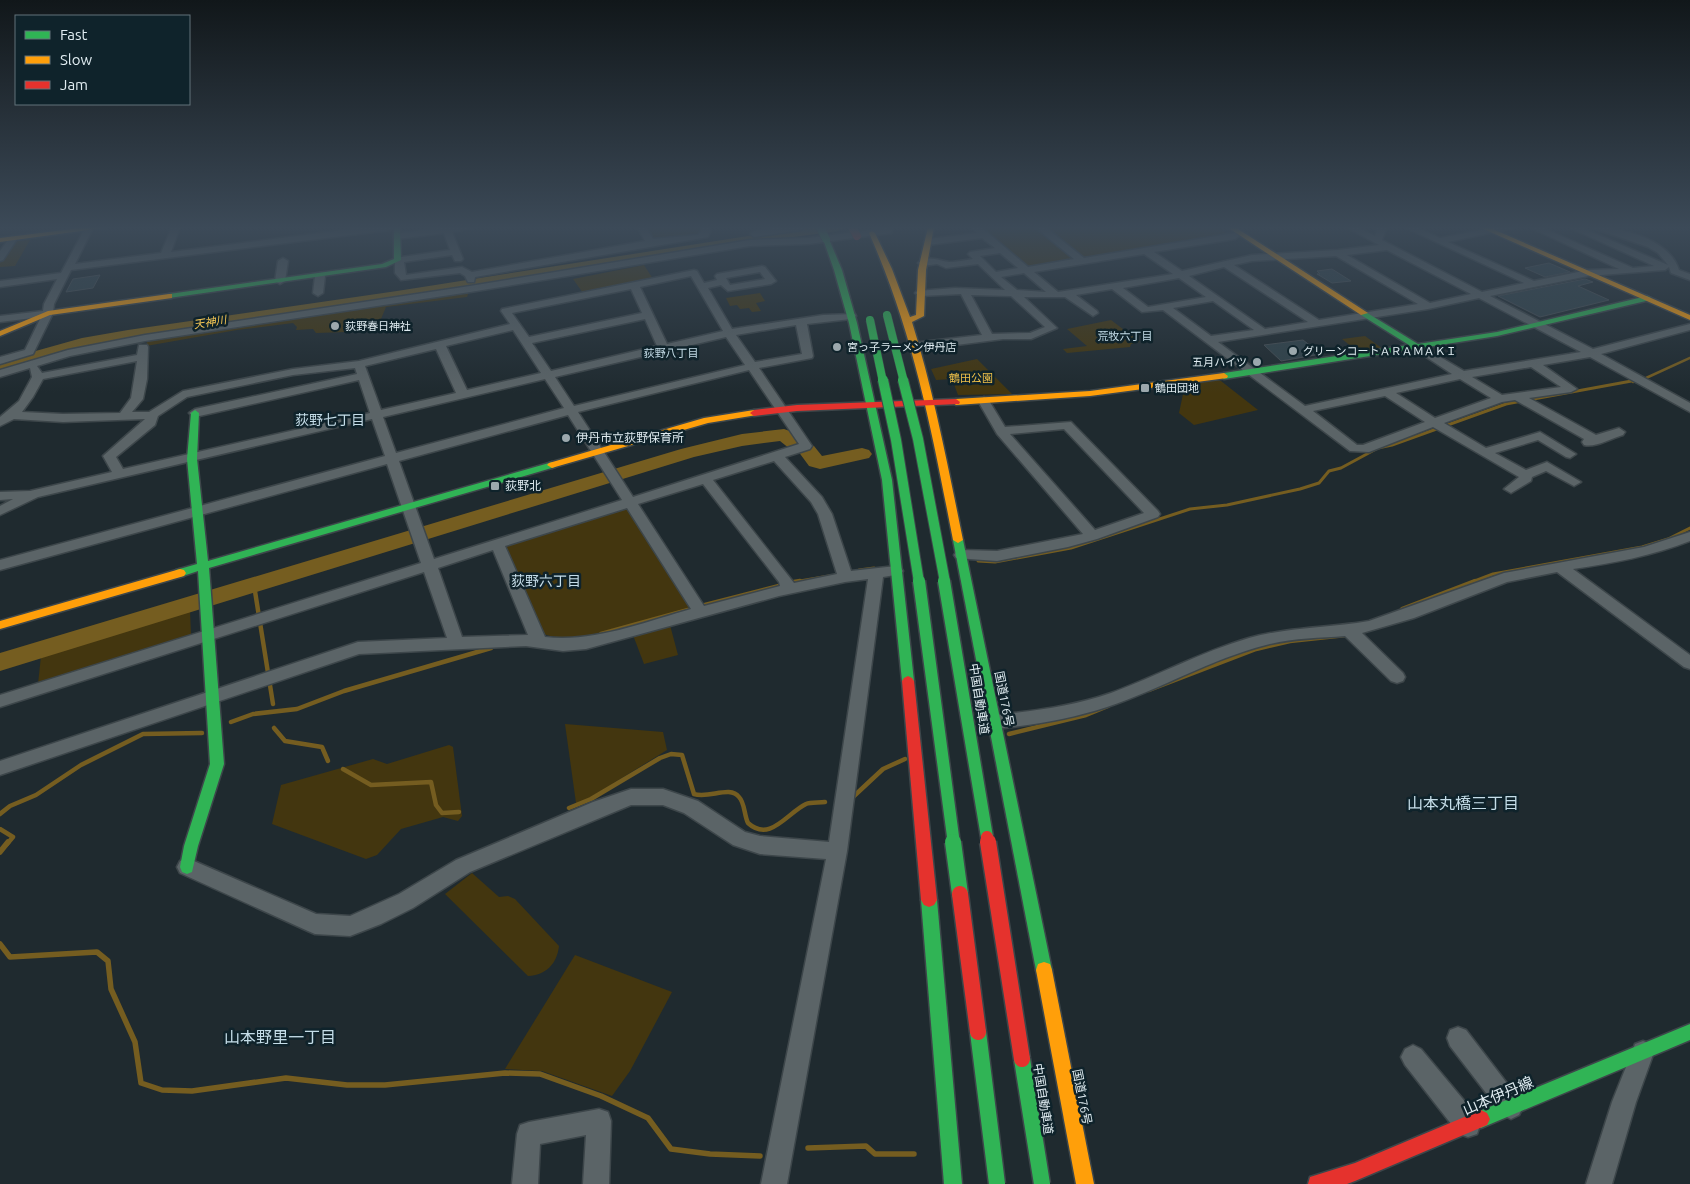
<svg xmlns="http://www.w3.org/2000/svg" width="1690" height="1184" font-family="Ubuntu,'Noto Sans JP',sans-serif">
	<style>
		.green { fill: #43360f }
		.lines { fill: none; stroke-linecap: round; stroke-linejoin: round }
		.stream-far3 { stroke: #755d20; stroke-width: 2.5 }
		.stream-far2 { stroke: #755d20; stroke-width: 3 }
		.stream-far1 { stroke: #755d20; stroke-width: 4.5 }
		.stream { stroke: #755d20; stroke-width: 5.5 }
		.river { fill: #755d20; fill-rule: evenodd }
		.building { fill: #304249; stroke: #474f54 }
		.street-casing { stroke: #3d464a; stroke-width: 3 }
		.fast-casing { stroke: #3d464a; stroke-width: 3 }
		.slow-casing { stroke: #3d464a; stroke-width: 3 }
		.jam-casing { stroke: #3d464a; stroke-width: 3 }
		.street { fill: #5b6467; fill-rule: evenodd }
		.fast { fill: #30b455; fill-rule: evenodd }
		.slow { fill: #ff9f0a; fill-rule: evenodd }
		.jam { fill: #e5322d; fill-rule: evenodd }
		.fast-bridge-far3-casing { stroke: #3d464a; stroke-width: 9; stroke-linecap: butt }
		.fast-bridge-far2-casing { stroke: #3d464a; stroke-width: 12; stroke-linecap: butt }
		.fast-bridge-far1-casing { stroke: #3d464a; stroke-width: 15; stroke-linecap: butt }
		.fast-bridge-casing { stroke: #3d464a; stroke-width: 19; stroke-linecap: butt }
		.jam-bridge-far2-casing { stroke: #3d464a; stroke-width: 9; stroke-linecap: butt }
		.jam-bridge-far1-casing { stroke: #3d464a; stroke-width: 15; stroke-linecap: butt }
		.jam-bridge-casing { stroke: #3d464a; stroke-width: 19; stroke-linecap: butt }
		.fast-bridge-far3 { stroke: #30b455; stroke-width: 8 }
		.fast-bridge-far2 { stroke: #30b455; stroke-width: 10 }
		.fast-bridge-far1 { stroke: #30b455; stroke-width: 12 }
		.fast-bridge { stroke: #30b455; stroke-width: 16 }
		.jam-bridge-far2 { stroke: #e5322d; stroke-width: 8 }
		.jam-bridge-far1 { stroke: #e5322d; stroke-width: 12 }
		.jam-bridge { stroke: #e5322d; stroke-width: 16 }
		.poi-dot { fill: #9ca8ad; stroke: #0f232b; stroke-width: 2 }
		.labels { text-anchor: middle; stroke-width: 5; stroke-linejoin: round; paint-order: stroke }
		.far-water-label { font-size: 11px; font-style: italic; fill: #fccc56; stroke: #0f232b }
		.far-poi-label { font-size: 11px; fill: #e0ecf1; stroke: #0f232b; text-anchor: start }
		.far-neighbourhood-label { font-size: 11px; fill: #c5dde8; stroke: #0f232b }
		.far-park-label { font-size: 11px; fill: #f0c149; stroke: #0f232b }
		.poi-label { font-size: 12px; fill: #e0ecf1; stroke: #0f232b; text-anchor: start }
		.street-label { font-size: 12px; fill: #e0ecf1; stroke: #0f232b }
		.neighbourhood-label { font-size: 14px; fill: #c5dde8; stroke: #0f232b }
		.near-street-label { font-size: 15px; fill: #e0ecf1; stroke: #0f232b }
		.near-neighbourhood-label { font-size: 16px; fill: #c5dde8; stroke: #0f232b }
	</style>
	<rect width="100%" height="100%" fill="#1f2a2f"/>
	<!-- green -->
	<g class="green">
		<path d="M642,227H699L704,230L701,233L652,242Z"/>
		<path d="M979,227H1036L1077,259L1025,267Z"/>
		<path d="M1042,227H1217L1227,234L1083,258Z"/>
		<path d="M30,240L15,266L0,267V262L14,241Z"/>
		<path d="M644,265L653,279L583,293L573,279Z"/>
		<path d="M470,289L467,297L386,307L376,331L316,333L313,329L296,330L297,327L293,323L237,330L146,346L147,342L151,339Z"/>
		<path d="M760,293L765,301L756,303L761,311L752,312L749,308L740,309L737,305L730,306L726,298Z"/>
		<path d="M1111,320L1140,342L1131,344L1130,347L1067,353L1063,349L1087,346L1067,329Z"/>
		<path d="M1365,336L1383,349L1358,352L1342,339Z"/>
		<path d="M977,359L1012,394L958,395L952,379L936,380L931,369Z"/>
		<path d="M1216,380L1221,381L1258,410L1194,425L1179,413L1183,394L1173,386Z"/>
		<path d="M627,507L691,605L687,609L583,637C568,639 555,638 540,633L504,544Z"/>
		<path d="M190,611L191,635L38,684L41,656Z"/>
		<path d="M670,625L678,655L644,664L633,635Z"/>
		<path d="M565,724L663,732L667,750L580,804L576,803Z"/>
		<path d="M449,745L453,747L462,816L458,821L443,817L401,829L377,855L366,859L272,824L281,785L373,759L387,764Z"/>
		<path d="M472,873L499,897L508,896L515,899L559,946C557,964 546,975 528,976L445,894Z"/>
		<path d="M575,955L672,992L630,1071L612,1096L542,1071L505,1069Z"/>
	</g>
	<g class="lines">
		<!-- stream-far3 -->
		<path class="stream-far3" d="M1633,382L1646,378L1690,358"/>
		<!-- stream-far2 -->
		<g class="stream-far2">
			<path d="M978,561L995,562L1071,548L1190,509L1227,505L1300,489L1319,483L1329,471L1341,468L1378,448L1392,445L1506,404L1637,380"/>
			<path d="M859,570L874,568"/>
			<path d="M794,582L829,576"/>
			<path d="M1472,582L1493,574L1642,547L1668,539L1690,528"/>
		</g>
		<!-- stream-far1 -->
		<g class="stream-far1">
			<path d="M794,582L800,581"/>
			<path d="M254,585L273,704"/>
			<path d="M705,605L779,586"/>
			<path d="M1402,609L1475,581"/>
			<path d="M601,634L688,610"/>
			<path d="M1149,690L1256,649L1290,641L1346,635"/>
			<path d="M231,722L253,714L297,709L344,691L491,648"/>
			<path d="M274,728L285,741L322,747L328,761"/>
			<path d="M1009,734L1086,715L1108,706"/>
			<path d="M343,769L371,785L431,782L436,805L442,813L459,812"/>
			<path d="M854,796L883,769L905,759"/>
			<path d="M569,808L591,799L660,758L671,754L682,755L694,794C709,799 730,785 739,797C745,803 744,815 748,823C770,843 787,813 806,804C811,802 819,803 825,802"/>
			<path d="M0,814L10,806L36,795L81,765L143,734L202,733"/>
			<path d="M0,829L13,837L7,844"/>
		</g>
		<!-- stream -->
		<g class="stream">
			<path d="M0,852L8,842"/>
			<path d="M0,944L10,957L97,952L108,961L111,989L135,1042L141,1083L162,1090L192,1091L286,1078L347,1085H385L505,1073L540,1074L601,1096L648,1118L671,1149L710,1154L760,1156"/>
			<path d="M808,1148L866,1146L875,1154H914"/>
		</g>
		<!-- river -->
		<g class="river">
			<path d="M805,227H845L838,231L750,243L397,301L128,340L84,348L0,372V361L82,338L128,330L397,291Z"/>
			<path d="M784,429C796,432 803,443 814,446L822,456L862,448L869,450L872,454L869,458L820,469L809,466L798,451L790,449L780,441L742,446L694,457L0,671V653L681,449L742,434Z"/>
		</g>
	</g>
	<!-- building -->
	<g class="building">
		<path d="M1549,263L1570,272L1545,277L1525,268Z"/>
		<path d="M1332,269L1351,281L1332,283L1317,274H1320L1317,271Z"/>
		<path d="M100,275L93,288L66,292L73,279Z"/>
		<path d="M1585,279L1593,282L1578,286L1609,300L1540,317L1498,296Z"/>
		<path d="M1303,340L1321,354L1281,361L1264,345Z"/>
	</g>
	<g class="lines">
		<defs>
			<g id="street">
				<path d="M88,227L92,230L75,264L161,253L172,227H180L171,252L367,227H394L390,230L71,270L54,304L53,313L33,354L0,364V357L25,350L41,317L0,322V316L43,311L44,304L57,279L0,287V281L61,273L84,230Z"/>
				<path d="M447,227H476L452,232L463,259L461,261H455L452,255L404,262L406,275L462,267L472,272L645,241L637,227H646L653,239L698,235L702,230L700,227H709L711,230L708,237L475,277L474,282H468L465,276L460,273L401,280L395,273V258L450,250L444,233L397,239L394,238V234Z"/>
				<path d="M781,227H805L801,230L754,237L750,234L754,231Z"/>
				<path d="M971,227H981L1028,267L1074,259L1035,227H1045L1084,258L1235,233L1239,236L1235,239L1154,252L1182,271L1252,255L1338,250L1379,245L1346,227H1357L1375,236L1377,230L1374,227H1385L1386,229L1382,240L1482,292L1524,283L1404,227H1416L1440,238L1497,227H1517L1448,242L1534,281L1588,270L1619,269L1529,227H1541L1633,268L1654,266L1568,227H1580L1668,265L1658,253L1648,247L1590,227C1620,227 1669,238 1679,270L1690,274V280L1671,273L1669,267L1665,270L1588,276L1490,296L1593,349L1690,324V330L1601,354L1690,403V412L1590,357L1543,365L1577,389L1571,392L1529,398L1596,435L1619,428L1625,432L1623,435C1612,438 1595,448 1584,445L1582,442L1584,439L1515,400L1502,402L1444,423L1486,448L1540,432L1576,454L1570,458L1566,457L1538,440L1495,453L1526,470L1547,462L1581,482L1574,486L1546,471L1532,477L1531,481L1511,493L1504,489L1519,477L1433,427L1369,452L1350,451L1163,310L1142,312L1112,289L1076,295L1097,311L1098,313L1093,316L1065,297H1024L1057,328L1031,339H1003L933,348L912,347L911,345L912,343L982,335L961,294L920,296L915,293L917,291L955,288L1005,290L978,264L946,268L937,264L923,266L918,263C929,254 939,261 949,262C956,262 965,260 973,259L968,254L970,252L995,248L982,238L928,245L924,242L928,239L977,233ZM1387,250L1471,294L1430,303L1347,255ZM1000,253L1018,268L996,272L980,256ZM1144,254L1173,274L1058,292L1034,272ZM1336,256L1418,304L1319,320L1234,265L1252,261ZM1224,267L1308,322L1265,329L1189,276ZM1024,273L1046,292L1017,290L1001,277ZM1179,278L1206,297L1148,307L1123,288ZM971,295L1011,296L1045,327L1030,333L992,334ZM1479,298L1581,352L1464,371L1418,344L1413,347L1414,349L1452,374L1305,406L1218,342L1428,309ZM1213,301L1254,330L1211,336L1173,308ZM1531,367L1561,387L1502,395L1472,377ZM1460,379L1491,398L1435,418L1396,393ZM1385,396L1425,422L1363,445H1357L1313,411Z"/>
				<path d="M888,228L892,231L891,233L808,244L750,246L470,292L145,341L70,356L37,366L42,373L137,355L139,345H147L148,347L147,379L143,399L132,412H149L183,391L293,369L359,361L510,324L501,311L502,309L694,270L697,271L704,283L717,280L715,276L717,274L762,266L765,267L776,281L771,284L728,291L721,285L708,288L732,329L823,315L855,314L856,316L851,319L807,324L813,356L812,358L759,368L812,446L810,449L785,457L822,497L832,514L851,571L896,566L901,568L903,571L901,574L883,577L847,851L787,1184H761L826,859L760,854L733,845L684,813L663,805H631L470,872L413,908L381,924L350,936L315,934L308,931L180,873L177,867L180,861L187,858L316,914L350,916L399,894L456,860L593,802L631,789H663L698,801L745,832L760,836L829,842L868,579L845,582L779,596L586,649L563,651L526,646L359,654L0,775V761L358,642L447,638L424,572L0,707V695L421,563L387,464L0,570V560L385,456L372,419L38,497L0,515V506L13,499L0,500V492L30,491L112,472L103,456L145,419L63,422L14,419L0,426V417L19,401L32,377L30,368L0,377V370L68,350L145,335L470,286L750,240L808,238ZM760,272L765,279L730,285L726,278ZM691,276L723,331L667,344L640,287ZM631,289L642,313L529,337L512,313ZM645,319L657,346L551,371L532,343ZM796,325L802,354L755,362L736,335ZM513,330L541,373L467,390L446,346ZM726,337L745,365L574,406L555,377ZM436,349L456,393L381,410L365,366ZM137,361L131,398L120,413L63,414L22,412L33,397L43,379ZM355,368L357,374L195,409L189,413L195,417L359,380L370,413L123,469L116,457L155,425L158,416L187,397L293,375ZM749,370L799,444L633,497L578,412ZM545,379L564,408L396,453L383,417ZM568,415L622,500L434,559L399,461ZM774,461L811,502L818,514L837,574L794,583L713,480ZM703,484L779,582L780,586L704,606L638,504ZM627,508L691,609C645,622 592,643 545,637L505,546ZM493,550L528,635L462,637L438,568Z"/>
				<path d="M13,236L17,239L3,260L0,261V251L10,237Z"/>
				<path d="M283,258L288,261L285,281L280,284L275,281L278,261Z"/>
				<path d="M320,273L325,276L323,293L318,296L313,293L315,276Z"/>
				<path d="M984,397L988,399L1005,427L1071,422L1158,511L1160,514L1158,517L1097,539L1068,547L997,561L956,558L954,555L956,552L961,550L997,551L1083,534L997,434L978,401ZM1064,429L1144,513L1095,530L1010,434Z"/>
				<path d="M1690,532V541C1652,556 1613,563 1573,569L1690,655V669L1684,667L1557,572L1507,582L1414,618L1362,633L1403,673L1405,677L1403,681L1397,683L1391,681L1345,636C1319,638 1292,638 1266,645C1211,659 1161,689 1107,707C1071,719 1033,725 995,729L989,727L986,722L989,717L995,715C1034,711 1074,706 1111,693C1157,676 1201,652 1249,638C1289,627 1329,628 1369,621L1504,573L1644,547Z"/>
				<path d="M1458,1027L1466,1030L1519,1099L1523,1107L1519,1115L1511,1119L1503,1115L1450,1046L1447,1038L1450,1030Z"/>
				<path d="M1643,1041L1651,1044L1654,1052L1636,1102L1612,1184H1586L1612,1102L1632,1052L1635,1044Z"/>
				<path d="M1413,1045L1421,1049L1477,1116L1480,1125L1477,1134L1468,1137L1459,1134L1405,1065L1401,1057L1405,1049Z"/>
				<path d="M599,1109L608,1112L611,1121L609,1184H583L586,1135L540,1144L538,1184H512L517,1134L520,1125L529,1122Z"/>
			</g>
			<g id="fast">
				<path d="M394,227H400L401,260L386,267L169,298L165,296L169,294L382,264L394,259Z"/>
				<path d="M826,237L829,239L842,270L857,323L892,480L914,681L912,684H904L902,681L882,480L849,323L834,270L823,239Z"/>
				<path d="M1647,296L1651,298L1650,300L1497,336L1224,379L1220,376L1224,373L1409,345L1361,315V311H1364L1418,344L1497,332Z"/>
				<path d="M195,410L199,413L197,459L208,561L549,463L552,462L557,465L555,467L209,568L224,764L198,846L192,872L187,874L182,872L180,867L184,846L210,764L198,571L180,577L174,573L176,570L197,564L187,459L191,413Z"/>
				<path d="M958,537L963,540L1052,970L1050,976L1044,978L1038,976L1036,970L953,540Z"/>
				<path d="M929,893L934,895L937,900L962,1184H944L921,900L924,895Z"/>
				<path d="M1690,1024V1040L1481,1128L1475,1125L1472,1119L1475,1113Z"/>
			</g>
			<g id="slow">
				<path d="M88,227H110L0,242V238Z"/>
				<path d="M928,227H934L926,270L924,316L912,322C934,393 948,467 963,540L958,543L953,540C932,432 914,334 869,233L872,231L875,233L892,269L910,317L916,315L918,270Z"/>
				<path d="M1227,227H1235L1368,313L1361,315Z"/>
				<path d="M1479,227H1488L1690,315V320Z"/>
				<path d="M169,294H172V298L50,315L0,336V331L48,311Z"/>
				<path d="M1224,373L1228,376L1227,378L1090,396L956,405L952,402L956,399L1090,391Z"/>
				<path d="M754,410L757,411V415L708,423L555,467L552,468L547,465L549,463L704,418Z"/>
				<path d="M180,569L184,570L186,573L184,576L0,629V621Z"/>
				<path d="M1044,962L1050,964L1052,970L1094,1184H1076L1036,970L1038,964Z"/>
			</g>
			<g id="jam">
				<path d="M956,399L960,402L959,404L797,411L754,416L750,413L754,410L797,405Z"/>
				<path d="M908,676L912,678L914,681L937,900L934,905L929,907L924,905L921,900L902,681L904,678Z"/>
				<path d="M1481,1110L1487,1113L1490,1119L1487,1125L1355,1181L1347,1184H1308L1310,1177L1355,1163Z"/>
			</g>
		</defs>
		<!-- street casing -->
		<use href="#street" class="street-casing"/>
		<!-- fast casing -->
		<use href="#fast" class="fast-casing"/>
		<!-- slow casing -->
		<use href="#slow" class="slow-casing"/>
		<!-- jam casing -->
		<use href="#jam" class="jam-casing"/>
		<!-- street -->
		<use href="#street" class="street"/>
		<!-- fast -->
		<use href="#fast" class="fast"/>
		<!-- slow -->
		<use href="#slow" class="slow"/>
		<!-- jam -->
		<use href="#jam" class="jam"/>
		<defs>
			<g id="fast-bridge-far3">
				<path d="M820,227L826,239"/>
				<path d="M887,315L904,382"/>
				<path d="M870,320L883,382"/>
			</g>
			<g id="fast-bridge-far2">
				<path d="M883,380L896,440L919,582"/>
				<path d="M903,380L918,439L945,582"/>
			</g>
			<g id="fast-bridge-far1">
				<path d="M919,581L954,844"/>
				<path d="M944,581L987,837"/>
			</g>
			<g id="fast-bridge">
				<path d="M953,842L960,894"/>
				<path d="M978,1032L997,1184"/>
				<path d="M1022,1059L1042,1184"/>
			</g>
			<path id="jam-bridge-far2" d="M852,227L857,236"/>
			<path id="jam-bridge-far1" d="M987,837L988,844"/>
			<g id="jam-bridge">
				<path d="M988,842L1022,1059"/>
				<path d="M960,894L978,1032"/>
			</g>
		</defs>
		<!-- fast-bridge-far3 casing -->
		<use href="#fast-bridge-far3" class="fast-bridge-far3-casing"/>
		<!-- fast-bridge-far2 casing -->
		<use href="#fast-bridge-far2" class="fast-bridge-far2-casing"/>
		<!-- fast-bridge-far1 casing -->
		<use href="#fast-bridge-far1" class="fast-bridge-far1-casing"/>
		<!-- fast-bridge casing -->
		<use href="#fast-bridge" class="fast-bridge-casing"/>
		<!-- jam-bridge-far2 casing -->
		<use href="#jam-bridge-far2" class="jam-bridge-far2-casing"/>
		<!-- jam-bridge-far1 casing -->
		<use href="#jam-bridge-far1" class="jam-bridge-far1-casing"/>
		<!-- jam-bridge casing -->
		<use href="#jam-bridge" class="jam-bridge-casing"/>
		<!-- fast-bridge-far3 -->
		<use href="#fast-bridge-far3" class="fast-bridge-far3"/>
		<!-- fast-bridge-far2 -->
		<use href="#fast-bridge-far2" class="fast-bridge-far2"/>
		<!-- fast-bridge-far1 -->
		<use href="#fast-bridge-far1" class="fast-bridge-far1"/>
		<!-- fast-bridge -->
		<use href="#fast-bridge" class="fast-bridge"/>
		<!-- jam-bridge-far2 -->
		<use href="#jam-bridge-far2" class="jam-bridge-far2"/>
		<!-- jam-bridge-far1 -->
		<use href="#jam-bridge-far1" class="jam-bridge-far1"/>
		<!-- jam-bridge -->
		<use href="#jam-bridge" class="jam-bridge"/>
	</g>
	<!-- sky -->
	<linearGradient id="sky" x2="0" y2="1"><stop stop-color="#11171a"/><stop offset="0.58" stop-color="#3c4a58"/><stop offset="1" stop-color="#3c4a58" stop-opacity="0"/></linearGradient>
	<rect width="1690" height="393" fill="url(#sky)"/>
	<!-- markers -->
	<g class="poi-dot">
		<circle cx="335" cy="326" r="5"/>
		<circle cx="837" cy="347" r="5"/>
		<circle cx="1293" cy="351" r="5"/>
		<circle cx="1257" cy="362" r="5"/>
		<rect x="1140" y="383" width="10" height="10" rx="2.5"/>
		<circle cx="566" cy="438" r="5"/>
		<rect x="490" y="481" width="10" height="10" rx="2.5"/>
	</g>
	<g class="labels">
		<!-- far-water labels -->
		<g class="far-water-label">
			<text transform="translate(210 322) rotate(-9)" y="4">天神川</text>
		</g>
		<!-- far-poi labels -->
		<g class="far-poi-label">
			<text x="345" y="330">荻野春日神社</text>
			<text x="847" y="351">宮っ子ラーメン伊丹店</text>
			<text x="1303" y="355">グリーンコートＡＲＡＭＡＫＩ</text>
			<text x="1247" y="366" text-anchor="end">五月ハイツ</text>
			<text x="1155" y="392">鶴田団地</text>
		</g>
		<!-- far-neighbourhood labels -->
		<g class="far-neighbourhood-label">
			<text x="1125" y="340">荒牧六丁目</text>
			<text x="671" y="357">荻野八丁目</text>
		</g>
		<!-- far-park labels -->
		<g class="far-park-label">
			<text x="971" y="382">鶴田公園</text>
		</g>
		<!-- poi labels -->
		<g class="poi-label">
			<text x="576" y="442">伊丹市立荻野保育所</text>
			<text x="505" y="490">荻野北</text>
		</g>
		<!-- street labels -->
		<g class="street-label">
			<text transform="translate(979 699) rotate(81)" y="4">中国自動車道</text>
			<text transform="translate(1004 699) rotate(79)" y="4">国道176号</text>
			<text transform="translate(1082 1097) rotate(79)" y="4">国道176号</text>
			<text transform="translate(1043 1099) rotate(81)" y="4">中国自動車道</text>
		</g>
		<!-- neighbourhood labels -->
		<g class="neighbourhood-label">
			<text x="330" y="425">荻野七丁目</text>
			<text x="546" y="586">荻野六丁目</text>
		</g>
		<!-- near-street labels -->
		<g class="near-street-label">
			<text transform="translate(1498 1096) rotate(-23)" y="5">山本伊丹線</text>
		</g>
		<!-- near-neighbourhood labels -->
		<g class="near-neighbourhood-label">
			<text x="1463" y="809">山本丸橋三丁目</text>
			<text x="280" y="1043">山本野里一丁目</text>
		</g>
	</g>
	<!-- legend -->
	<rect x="15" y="15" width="175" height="90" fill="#0f232b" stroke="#63737a"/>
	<rect x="25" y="31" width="25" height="8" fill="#30b455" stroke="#63737a"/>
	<text x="60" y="40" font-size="15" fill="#e0ecf1">Fast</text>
	<rect x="25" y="56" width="25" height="8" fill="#ff9f0a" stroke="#63737a"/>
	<text x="60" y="65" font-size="15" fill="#e0ecf1">Slow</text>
	<rect x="25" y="81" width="25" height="8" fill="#e5322d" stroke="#63737a"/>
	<text x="60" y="90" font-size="15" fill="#e0ecf1">Jam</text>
</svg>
